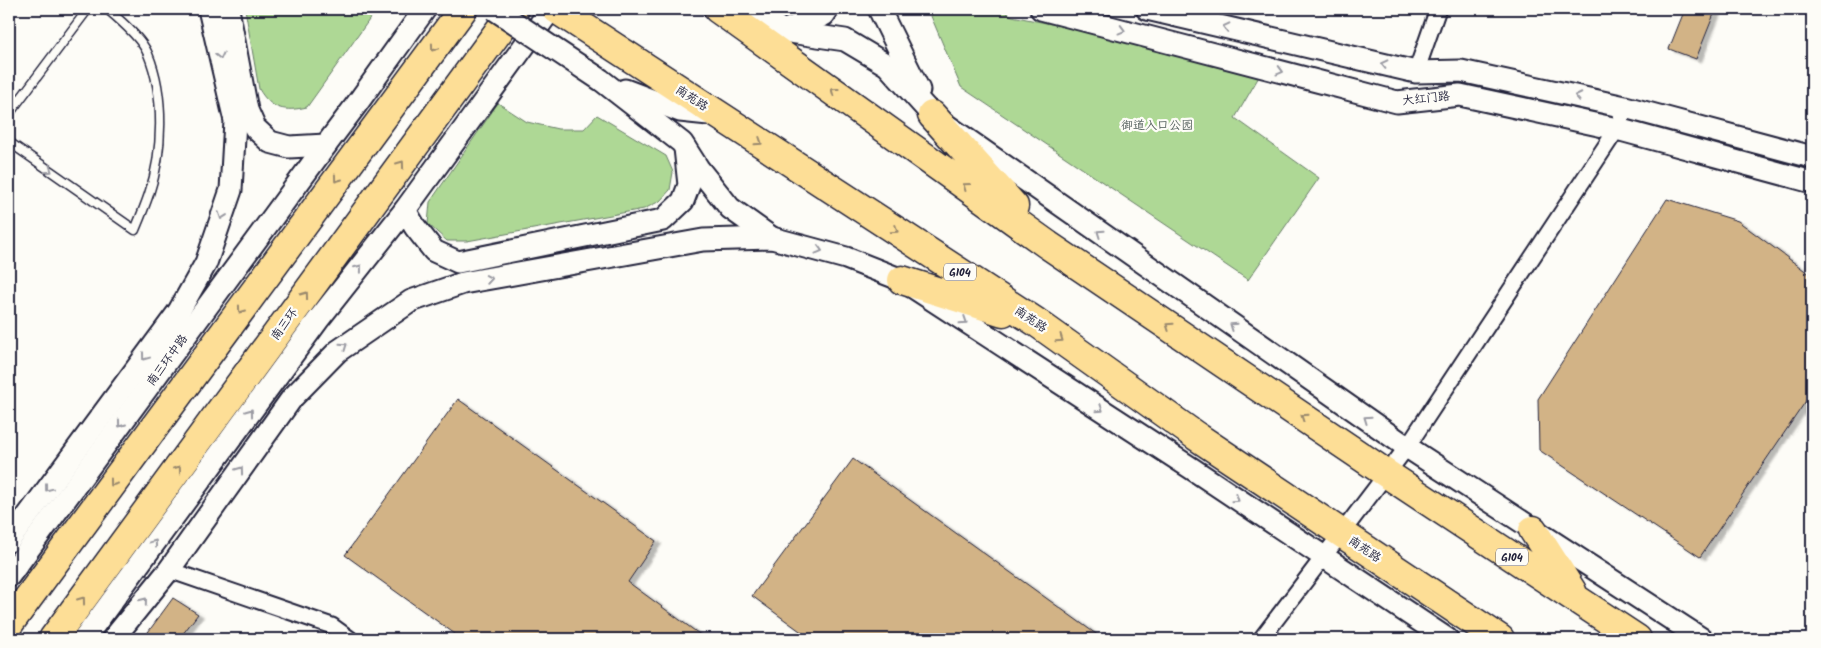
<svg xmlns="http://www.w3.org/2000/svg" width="1821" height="648" font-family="Kalam,'LXGW WenKai TC',sans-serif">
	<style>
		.green { fill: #aed895; stroke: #687d68 }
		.building { fill: #d2b386; stroke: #22223b; filter: url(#shadow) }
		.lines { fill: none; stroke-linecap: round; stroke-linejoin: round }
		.lane-casing { stroke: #22223b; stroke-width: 11 }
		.street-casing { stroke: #22223b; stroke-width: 19 }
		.secondary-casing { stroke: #22223b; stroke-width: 25 }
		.highway-casing { stroke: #22223b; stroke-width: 31 }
		.lane { stroke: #fdfcf7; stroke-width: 8 }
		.street { stroke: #fdfcf7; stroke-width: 15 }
		.secondary { stroke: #fdfcf7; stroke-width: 21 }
		.highway { stroke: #fdde96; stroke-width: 28 }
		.secondary-bridge-casing { stroke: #22223b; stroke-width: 25; stroke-linecap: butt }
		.secondary-bridge { stroke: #fdfcf7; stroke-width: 21 }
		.oneway { stroke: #9a9aa2 }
		.oneway2 { stroke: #9a896d }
		.labels { text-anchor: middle; stroke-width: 4.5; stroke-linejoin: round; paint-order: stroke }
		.shield { fill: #fdfcf7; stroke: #646373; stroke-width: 1 }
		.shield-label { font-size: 11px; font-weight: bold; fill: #22223b }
		.street-label { font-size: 12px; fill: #22223b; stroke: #fdfcf7 }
		.park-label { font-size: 12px; fill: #4c5956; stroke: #fdfcf7 }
	</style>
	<defs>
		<filter id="shadow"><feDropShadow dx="5.5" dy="3" stdDeviation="1" flood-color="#0004"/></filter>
	</defs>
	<rect width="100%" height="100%" fill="#fdfcf7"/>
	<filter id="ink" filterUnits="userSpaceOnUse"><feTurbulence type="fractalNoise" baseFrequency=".02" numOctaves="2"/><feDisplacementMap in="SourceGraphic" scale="10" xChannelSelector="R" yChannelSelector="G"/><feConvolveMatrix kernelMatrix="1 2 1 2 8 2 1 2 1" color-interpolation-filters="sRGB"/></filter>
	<g filter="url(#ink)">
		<!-- green -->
		<g class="green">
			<path d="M245,9H368L374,13L307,107C285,112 271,110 259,89Z"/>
			<path d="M928,9H1001L1012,16L1264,68L1235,118L1319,178L1248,280L961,87Z"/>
			<path d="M498,103L527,122L558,129H584L597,115L666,156L673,172L670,190L660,201L644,209L467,241H447L428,224L430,202Z"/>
		</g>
		<!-- building -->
		<g class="building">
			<path d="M1685,9H1716L1696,59L1669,49Z"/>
			<path d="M1667,199L1738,221L1812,276V392L1700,557L1539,450L1538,399Z"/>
			<path d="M458,399L656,541L628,582L706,639H462L345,555Z"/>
			<path d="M853,459L1103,639H811L752,596Z"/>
			<path d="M173,598L198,614L179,639H143Z"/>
		</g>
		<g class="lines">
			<defs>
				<g id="lane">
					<path d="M9,114L88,9"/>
					<path d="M9,142L135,230C140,218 145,206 149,194C163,153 165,95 148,54C142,39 119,19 107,9"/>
				</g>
				<g id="street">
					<path d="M1416,72L1438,9"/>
					<path d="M169,570L332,626L350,639"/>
					<path d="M1261,639L1407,447L1617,129L1625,107"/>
				</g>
				<g id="secondary">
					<path d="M228,9L247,110L255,128L270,142L289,147L326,145"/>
					<path d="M752,9L783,31L845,40L887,65L932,115L1407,447L1702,639"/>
					<path d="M879,9L919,90"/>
					<path d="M1041,9L1397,102L1460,95L1617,129L1812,182"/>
					<path d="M1147,9L1416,72L1461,71L1625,107L1812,157"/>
					<path d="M785,30L824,15L828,9"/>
					<path d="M601,80L682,143L698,168L730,208L772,238"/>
					<path d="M625,90L680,111L718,115"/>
					<path d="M405,210L415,227L434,251L458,262L663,220L683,201L689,185L685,148"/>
					<path d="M9,541L179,311L206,263L231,190L235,121L209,9"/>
					<path d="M9,576L326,145L356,105L425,9"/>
					<path d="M84,639L318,320L405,210L551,9"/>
					<path d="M113,639L169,570L292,398L338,351L411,301L463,283L703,240L772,238L846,258L902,280L1191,468L1447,639"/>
				</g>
				<g id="highway">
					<path d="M556,9L1036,322L1196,436L1500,639"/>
					<path d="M718,9L1048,245L1387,474L1637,639"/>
					<path d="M932,115L1014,206"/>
					<path d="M902,280L1003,312"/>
					<path d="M1533,530L1572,591"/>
					<path d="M9,624L463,9"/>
					<path d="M53,639L515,9"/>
				</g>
			</defs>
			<!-- lane casing -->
			<use href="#lane" class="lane-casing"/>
			<!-- street casing -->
			<use href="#street" class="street-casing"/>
			<!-- secondary casing -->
			<use href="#secondary" class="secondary-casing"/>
			<!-- highway casing -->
			<use href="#highway" class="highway-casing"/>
			<!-- lane -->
			<use href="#lane" class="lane"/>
			<!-- street -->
			<use href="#street" class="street"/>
			<!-- secondary -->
			<use href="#secondary" class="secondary"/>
			<!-- highway -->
			<use href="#highway" class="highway"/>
			<defs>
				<path id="secondary-bridge" d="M494,9L601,80"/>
			</defs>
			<!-- secondary-bridge casing -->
			<use href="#secondary-bridge" class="secondary-bridge-casing"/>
			<!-- secondary-bridge -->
			<use href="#secondary-bridge" class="secondary-bridge"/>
		</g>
		<!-- one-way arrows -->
		<defs><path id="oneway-chevron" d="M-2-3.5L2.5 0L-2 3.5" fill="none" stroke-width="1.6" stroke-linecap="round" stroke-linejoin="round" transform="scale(1.25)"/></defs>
		<g class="oneway">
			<use href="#oneway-chevron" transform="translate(1226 27) rotate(-167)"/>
			<use href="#oneway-chevron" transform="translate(1122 30) rotate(15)"/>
			<use href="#oneway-chevron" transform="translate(220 56) rotate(77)"/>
			<use href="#oneway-chevron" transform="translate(1384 64) rotate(-167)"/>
			<use href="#oneway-chevron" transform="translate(1280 71) rotate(15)"/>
			<use href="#oneway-chevron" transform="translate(1578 96) rotate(-168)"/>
			<use href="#oneway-chevron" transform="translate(49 170) rotate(35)"/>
			<use href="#oneway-chevron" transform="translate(222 216) rotate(109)"/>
			<use href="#oneway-chevron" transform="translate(1100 233) rotate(-145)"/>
			<use href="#oneway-chevron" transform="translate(819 250) rotate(15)"/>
			<use href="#oneway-chevron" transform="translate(359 268) rotate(-52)"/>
			<use href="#oneway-chevron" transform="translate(489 279) rotate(-10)"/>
			<use href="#oneway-chevron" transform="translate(964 321) rotate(33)"/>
			<use href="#oneway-chevron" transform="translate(1233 326) rotate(-145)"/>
			<use href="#oneway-chevron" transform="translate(344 346) rotate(-35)"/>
			<use href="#oneway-chevron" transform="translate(145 357) rotate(127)"/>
			<use href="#oneway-chevron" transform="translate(1100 409) rotate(33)"/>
			<use href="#oneway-chevron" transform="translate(250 412) rotate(-54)"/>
			<use href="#oneway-chevron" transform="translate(1367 419) rotate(-145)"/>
			<use href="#oneway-chevron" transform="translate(121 424) rotate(126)"/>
			<use href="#oneway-chevron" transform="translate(240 470) rotate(-54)"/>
			<use href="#oneway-chevron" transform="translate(48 488) rotate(127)"/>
			<use href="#oneway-chevron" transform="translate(1236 499) rotate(34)"/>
			<use href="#oneway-chevron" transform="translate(154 543) rotate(-54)"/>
			<use href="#oneway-chevron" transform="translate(144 601) rotate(-51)"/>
		</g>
		<g class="oneway2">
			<use href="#oneway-chevron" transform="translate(434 48) rotate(126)"/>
			<use href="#oneway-chevron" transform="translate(834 91) rotate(-144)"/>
			<use href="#oneway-chevron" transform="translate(759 142) rotate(33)"/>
			<use href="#oneway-chevron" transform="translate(401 164) rotate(-54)"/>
			<use href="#oneway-chevron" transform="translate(337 179) rotate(126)"/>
			<use href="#oneway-chevron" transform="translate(966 186) rotate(-144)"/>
			<use href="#oneway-chevron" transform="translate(895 230) rotate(33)"/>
			<use href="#oneway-chevron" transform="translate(305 295) rotate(-54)"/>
			<use href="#oneway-chevron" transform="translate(241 310) rotate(126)"/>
			<use href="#oneway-chevron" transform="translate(1169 326) rotate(-146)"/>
			<use href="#oneway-chevron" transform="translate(1060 339) rotate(35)"/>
			<use href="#oneway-chevron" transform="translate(1304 417) rotate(-146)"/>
			<use href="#oneway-chevron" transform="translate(178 469) rotate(-54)"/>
			<use href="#oneway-chevron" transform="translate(113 483) rotate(126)"/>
			<use href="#oneway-chevron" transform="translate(82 600) rotate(-54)"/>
		</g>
	</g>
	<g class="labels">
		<!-- shield labels -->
		<g class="shield">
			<rect x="944" y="263.5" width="32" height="17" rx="4"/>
			<rect x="1496" y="548.5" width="32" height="17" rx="4"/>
		</g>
		<g class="shield-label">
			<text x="960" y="276">G104</text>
			<text x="1512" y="561">G104</text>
		</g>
		<!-- street labels -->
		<g class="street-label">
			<text transform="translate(692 98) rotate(33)" y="4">南苑路</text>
			<text transform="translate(1426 98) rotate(-6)" y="4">大红门路</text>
			<text transform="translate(1031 319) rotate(34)" y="4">南苑路</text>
			<text transform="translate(284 324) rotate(-54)" y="4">南三环</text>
			<text transform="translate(167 360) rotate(-54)" y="4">南三环中路</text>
			<text transform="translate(1365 549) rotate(34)" y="4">南苑路</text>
		</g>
		<!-- park labels -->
		<g class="park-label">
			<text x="1157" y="129">御道入口公园</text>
		</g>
	</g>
	<!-- margin -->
	<rect width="1821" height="648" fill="none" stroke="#fdfcf7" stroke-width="30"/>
	<rect x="15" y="15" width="1791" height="618" fill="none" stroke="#22223b" stroke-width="2" filter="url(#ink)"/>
</svg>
